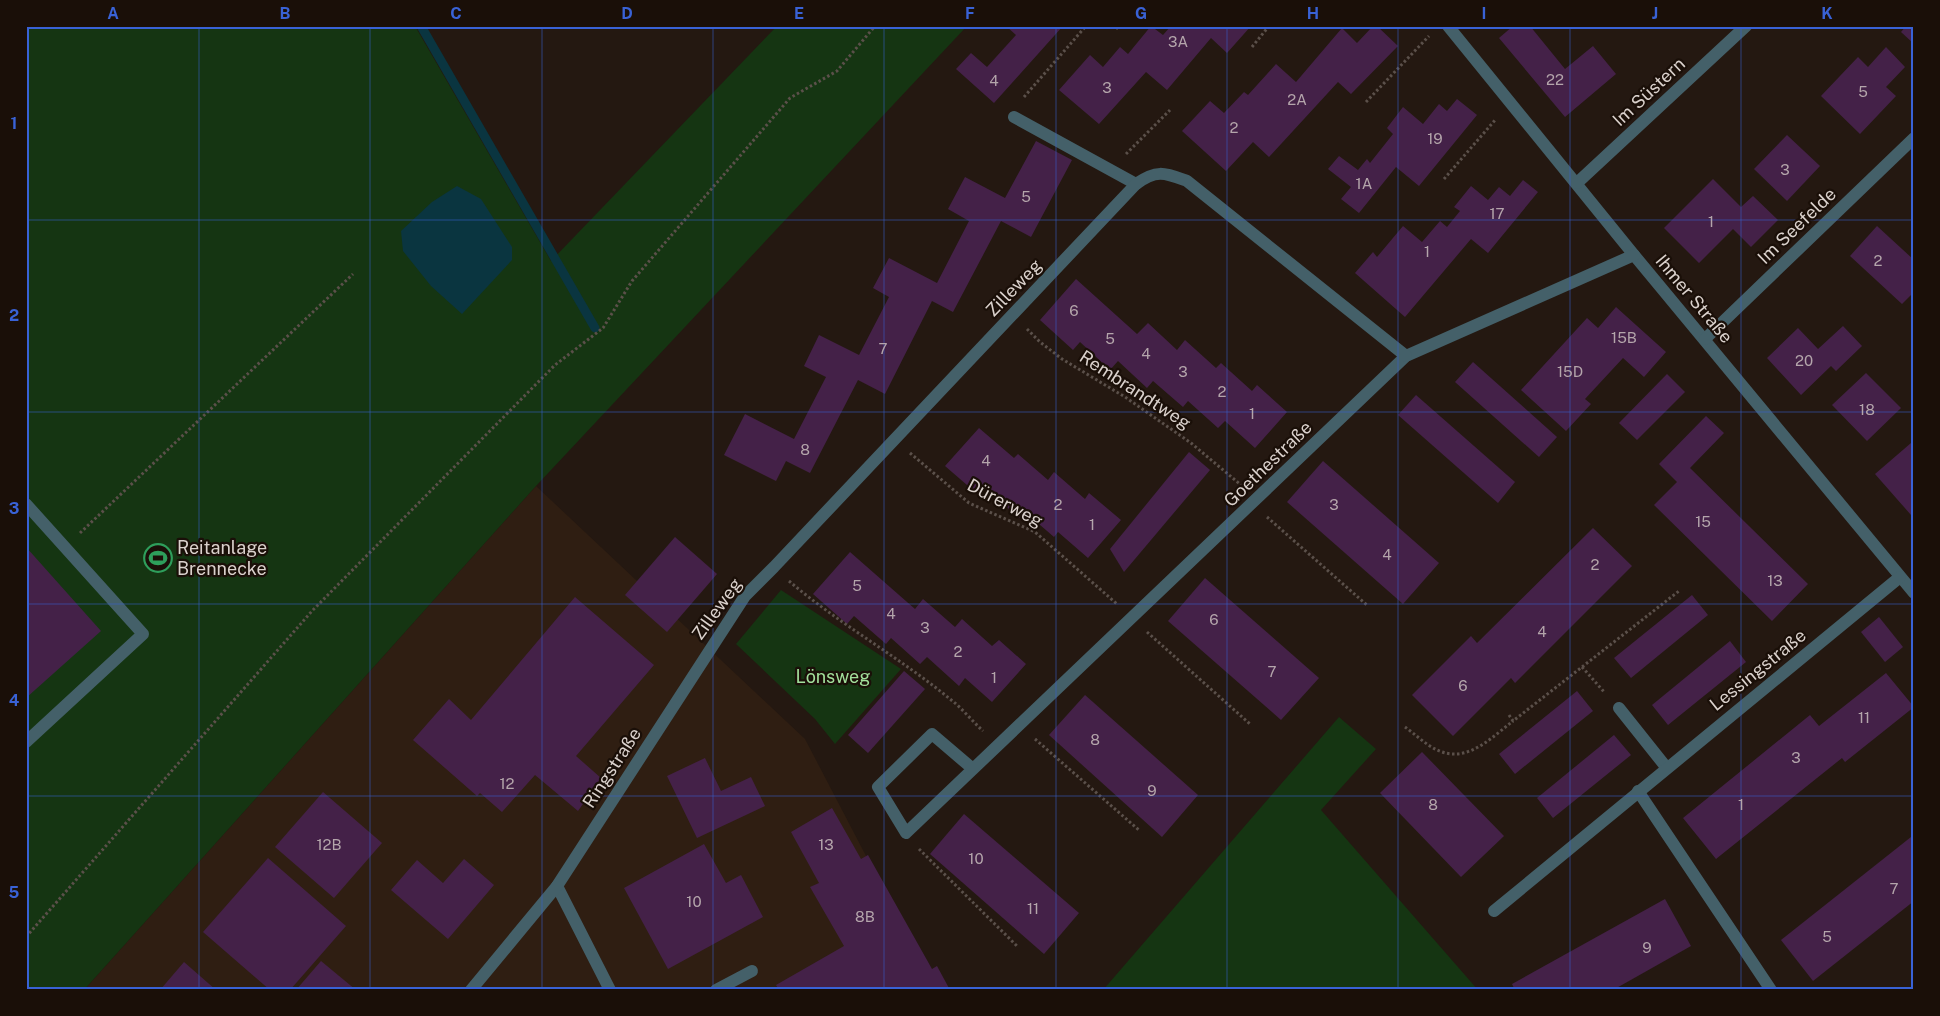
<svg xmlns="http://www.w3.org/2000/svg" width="1940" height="1016" font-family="'Public Sans',sans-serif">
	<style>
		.built { fill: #2f1e12 }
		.green { fill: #153512 }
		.water { fill: #0a3540 }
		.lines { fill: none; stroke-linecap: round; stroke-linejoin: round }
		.stream { stroke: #0a3540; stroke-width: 9 }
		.building { fill: #442148 }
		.path { stroke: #5b504a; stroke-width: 3; stroke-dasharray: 2.5 2.5; stroke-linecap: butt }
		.lane { stroke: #446069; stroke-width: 12 }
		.street { stroke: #446069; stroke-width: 12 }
		.grid { fill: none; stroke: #3962d6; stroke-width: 1; stroke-opacity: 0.55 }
		.labels { text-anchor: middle; stroke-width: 4.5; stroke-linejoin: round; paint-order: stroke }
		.number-label { font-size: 15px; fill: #b4a5ab }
		.street-label { font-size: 18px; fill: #dad1cc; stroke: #1a0f08 }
		.poi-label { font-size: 18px; fill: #dad1cc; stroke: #1a0f08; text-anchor: start }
		.park-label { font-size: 18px; fill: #a2df9b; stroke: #1a0f08 }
		.neatline { fill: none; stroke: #3962d6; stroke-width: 2 }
		.grid-label { font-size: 16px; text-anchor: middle; font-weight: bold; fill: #3962d6 }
	</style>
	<rect width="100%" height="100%" fill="#241811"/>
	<!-- built -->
	<path class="built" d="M536,486L805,739L936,990H84Z"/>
	<!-- green -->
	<g class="green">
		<path d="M26,26H415L551,261L777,26H967L536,486L84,990H26Z"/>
		<path d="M781,590L901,669L835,744L815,719L736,644Z"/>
		<path d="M1339,717L1376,749L1321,810L1478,990H1103Z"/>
	</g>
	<!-- water -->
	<path class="water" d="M457,186L481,199L512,247V260L462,314L431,286L403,251L401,231L432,202Z"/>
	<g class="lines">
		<!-- stream -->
		<path class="stream" d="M421,26L595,328"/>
	</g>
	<!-- building -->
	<g class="building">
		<path d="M1006,26H1063L994,103L956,69L971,53L987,67L1016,35Z"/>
		<path d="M1151,26L1163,35L1171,26H1251L1227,53L1211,38L1167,90L1146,72L1099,124L1059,90L1090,55L1103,67L1120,47L1128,54Z"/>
		<path d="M1373,26H1377L1398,46L1351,94L1338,82L1269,157L1253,142L1226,171L1182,131L1210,101L1224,113L1244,92L1248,95L1276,64L1296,82L1342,28L1357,43Z"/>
		<path d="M1513,26H1530L1565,69L1593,46L1616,74L1565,117L1499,38Z"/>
		<path d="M1906,26H1914V44L1901,32Z"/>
		<path d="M1886,47L1905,67L1886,87L1896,96L1860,134L1821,96L1858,57L1868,67Z"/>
		<path d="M1457,99L1477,115L1419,186L1396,167L1359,213L1341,199L1351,187L1328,169L1339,156L1358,170L1367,159L1370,163L1393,134L1387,128L1403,107L1423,124L1439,104L1447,111Z"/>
		<path d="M1787,135L1820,166L1787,201L1754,169Z"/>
		<path d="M1036,141L1072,160L1031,237L1001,221L953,312L932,301L885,394L858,380L810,473L786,461L776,481L724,455L745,414L794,439L826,377L804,366L819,335L859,355L889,297L873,288L889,258L937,283L969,221L948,209L965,177L1005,198Z"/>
		<path d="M1713,179L1741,207L1753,196L1778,220L1751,247L1733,229L1699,263L1664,228Z"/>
		<path d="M1523,180L1538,192L1488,253L1471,239L1405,317L1355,273L1373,252L1377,257L1403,226L1422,242L1440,221L1447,227L1460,211L1454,207L1471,186L1488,200L1499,187L1510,196Z"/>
		<path d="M1877,226L1914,260V292L1902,304L1850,256Z"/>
		<path d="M1076,279L1137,334L1148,323L1177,350L1185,340L1216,368L1221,363L1252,391L1257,385L1287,412L1255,448L1225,421L1218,428L1188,401L1183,407L1153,381L1147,388L1118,361L1110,370L1080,342L1073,350L1040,320Z"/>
		<path d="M1616,307L1666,352L1644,377L1623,358L1585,399L1591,404L1566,431L1521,390L1587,318L1598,328Z"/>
		<path d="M1843,326L1862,346L1836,371L1831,366L1801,395L1767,358L1798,328L1818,349Z"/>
		<path d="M1473,362L1557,437L1539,457L1455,382Z"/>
		<path d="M1866,373L1901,408L1867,441L1832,405Z"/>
		<path d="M1667,374L1685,392L1637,440L1619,423Z"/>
		<path d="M1416,395L1515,482L1498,503L1398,415Z"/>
		<path d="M1706,416L1724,433L1690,468L1808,584L1772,621L1654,505L1677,482L1659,464Z"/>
		<path d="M979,428L1014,458L1018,454L1048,480L1054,472L1085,499L1089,493L1121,520L1088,558L1058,532L1054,537L1025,512L1019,518L988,490L982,498L945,466Z"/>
		<path d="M1911,443L1914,447V513L1911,515L1875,474Z"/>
		<path d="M1189,452L1210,470L1124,572L1110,549Z"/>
		<path d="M1323,461L1439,563L1403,604L1287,502Z"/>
		<path d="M1593,528L1632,566L1515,683L1511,678L1453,736L1412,695L1471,636L1477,643Z"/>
		<path d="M675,537L717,574L667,632L625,595Z"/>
		<path d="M26,547L101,631L26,698Z"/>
		<path d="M850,552L915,609L923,599L955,627L962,619L992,646L999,640L1026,664L992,702L965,678L959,686L927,657L920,664L891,638L886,644L854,616L847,624L813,594Z"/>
		<path d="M1205,578L1319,678L1281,720L1168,621Z"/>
		<path d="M1692,595L1708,615L1631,678L1614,658Z"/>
		<path d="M575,597L654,665L576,756L601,778L578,811L535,775L502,812L480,793L477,796L413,740L449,699L471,720Z"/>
		<path d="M1879,617L1903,647L1885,662L1861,632Z"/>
		<path d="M1730,641L1746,662L1668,725L1652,705Z"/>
		<path d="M904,671L925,689L868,753L848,735Z"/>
		<path d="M1886,673L1914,707L1845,762L1842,758L1716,859L1683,818L1810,715L1819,726Z"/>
		<path d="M1577,691L1593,711L1515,774L1499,754Z"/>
		<path d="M1085,695L1198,795L1162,837L1049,735Z"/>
		<path d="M1614,735L1631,755L1553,818L1537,798Z"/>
		<path d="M1422,752L1504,836L1461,877L1380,793Z"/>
		<path d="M705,758L721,791L751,777L765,806L697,838L667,776Z"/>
		<path d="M323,792L382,843L334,898L275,847Z"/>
		<path d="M832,808L861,859L868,855L932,969L937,966L950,990H779L776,985L844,946L810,887L819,883L791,832Z"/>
		<path d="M964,814L1079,913L1044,954L930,854Z"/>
		<path d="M1911,837L1914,841V901L1813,981L1781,940Z"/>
		<path d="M704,844L726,883L741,875L763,917L668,969L624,888Z"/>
		<path d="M268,858L346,926L290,990H270L203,932Z"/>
		<path d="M464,859L494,885L448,939L391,890L417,860L443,883Z"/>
		<path d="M1665,899L1691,946L1613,990H1515L1512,984Z"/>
		<path d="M321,961L356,990H296Z"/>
		<path d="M184,962L216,990H160Z"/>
	</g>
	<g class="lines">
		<!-- path -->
		<g class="path">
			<path d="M1112,26L1116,29L1119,26"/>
			<path d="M1292,26H1294"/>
			<path d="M1252,47L1269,26"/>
			<path d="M1024,97L1086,26"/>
			<path d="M1366,102L1429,36"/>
			<path d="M1126,154L1170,110"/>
			<path d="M1444,179L1496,119"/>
			<path d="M1027,329L1040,342L1062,359L1125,397L1191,443L1241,485"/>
			<path d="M910,453L969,503L1035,532L1117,604"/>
			<path d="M1267,517L1368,606"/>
			<path d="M80,533L353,274"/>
			<path d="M789,581C839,624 899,657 950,699C962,708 972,721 983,731"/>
			<path d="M1147,632L1250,724"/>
			<path d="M1582,667L1605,693"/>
			<path d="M1509,715L1513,721L1679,591"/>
			<path d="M1405,727C1415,734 1426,745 1437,750C1467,764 1491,738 1513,721"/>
			<path d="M1035,739L1140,831"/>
			<path d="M919,849L1018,947"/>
			<path d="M26,937L312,611L555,365L603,328L632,281L790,98L837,71L875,26"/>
		</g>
		<!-- lane -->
		<g class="lane">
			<path d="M1014,117L1136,184"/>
			<path d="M26,504L143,634L26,742"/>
			<path d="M1619,708L1666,767"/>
			<path d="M716,990L752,971"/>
		</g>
		<!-- street -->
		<g class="street">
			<path d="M1448,26L1634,255L1914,593"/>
			<path d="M1577,183L1746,26"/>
			<path d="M1705,339L1914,138"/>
			<path d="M973,769L932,734L878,787L906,833L1406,356L1634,255"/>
			<path d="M1638,791L1771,990"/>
			<path d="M557,886L610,990"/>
			<path d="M1494,911L1900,577"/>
			<path d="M471,990L557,886L745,596L774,567L1136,184C1157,169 1165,173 1187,181L1406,356"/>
		</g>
	</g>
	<!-- grid -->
	<path class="grid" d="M199,26V990M370,26V990M542,26V990M713,26V990M884,26V990M1056,26V990M1227,26V990M1398,26V990M1570,26V990M1741,26V990M26,220H1914M26,412H1914M26,604H1914M26,796H1914"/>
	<!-- icons -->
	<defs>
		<symbol id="stadium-ring" viewBox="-11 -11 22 22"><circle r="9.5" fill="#1a0f08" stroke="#2e9e5b" stroke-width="1.5"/><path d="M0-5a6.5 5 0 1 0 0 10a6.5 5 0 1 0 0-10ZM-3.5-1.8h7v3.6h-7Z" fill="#2e9e5b"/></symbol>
	</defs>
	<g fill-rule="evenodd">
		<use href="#stadium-ring" x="142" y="542" width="32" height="32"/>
	</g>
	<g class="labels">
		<!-- number labels -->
		<g class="number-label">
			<text x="1178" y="47">3A</text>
			<text x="1555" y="85">22</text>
			<text x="994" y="86">4</text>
			<text x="1107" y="93">3</text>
			<text x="1863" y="97">5</text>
			<text x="1297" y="105">2A</text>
			<text x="1234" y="133">2</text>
			<text x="1435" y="144">19</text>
			<text x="1785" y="175">3</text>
			<text x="1364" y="189">1A</text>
			<text x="1026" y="202">5</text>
			<text x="1497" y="219">17</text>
			<text x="1711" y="227">1</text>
			<text x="1427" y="257">1</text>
			<text x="1878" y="266">2</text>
			<text x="1074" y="316">6</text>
			<text x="1624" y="343">15B</text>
			<text x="1110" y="344">5</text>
			<text x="883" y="354">7</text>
			<text x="1146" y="359">4</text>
			<text x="1804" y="366">20</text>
			<text x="1183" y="377">3</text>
			<text x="1570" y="377">15D</text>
			<text x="1222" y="397">2</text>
			<text x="1867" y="415">18</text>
			<text x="1252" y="419">1</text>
			<text x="805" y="455">8</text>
			<text x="986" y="466">4</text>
			<text x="1058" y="510">2</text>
			<text x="1334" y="510">3</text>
			<text x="1703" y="527">15</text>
			<text x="1092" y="530">1</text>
			<text x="1387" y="560">4</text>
			<text x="1595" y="570">2</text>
			<text x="1775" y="586">13</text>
			<text x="857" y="591">5</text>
			<text x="891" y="619">4</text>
			<text x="1214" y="625">6</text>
			<text x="925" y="633">3</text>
			<text x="1542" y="637">4</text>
			<text x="958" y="657">2</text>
			<text x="1272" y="677">7</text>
			<text x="994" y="683">1</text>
			<text x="1463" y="691">6</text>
			<text x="1864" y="723">11</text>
			<text x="1095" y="745">8</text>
			<text x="1796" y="763">3</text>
			<text x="507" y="789">12</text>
			<text x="1152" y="796">9</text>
			<text x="1433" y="810">8</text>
			<text x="1741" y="810">1</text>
			<text x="329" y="850">12B</text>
			<text x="826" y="850">13</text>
			<text x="976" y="864">10</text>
			<text x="1894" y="894">7</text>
			<text x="694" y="907">10</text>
			<text x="1033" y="914">11</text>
			<text x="865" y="922">8B</text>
			<text x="1827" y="942">5</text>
			<text x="1647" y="953">9</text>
		</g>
		<!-- street labels -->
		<g class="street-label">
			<text transform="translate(1649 92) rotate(-43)" y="6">Im Süstern</text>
			<text transform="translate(1797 226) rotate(-44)" y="6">Im Seefelde</text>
			<text transform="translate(1014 288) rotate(-46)" y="6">Zilleweg</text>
			<text transform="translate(1694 299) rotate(50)" y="6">Ihmer Straße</text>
			<text transform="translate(1135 390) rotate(33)" y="6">Rembrandtweg</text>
			<text transform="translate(1268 464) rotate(-44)" y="6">Goethestraße</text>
			<text transform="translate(1005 503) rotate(28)" y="6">Dürerweg</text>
			<text transform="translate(717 609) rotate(-54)" y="6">Zilleweg</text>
			<text transform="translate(1758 670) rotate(-39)" y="6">Lessingstraße</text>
			<text transform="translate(612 768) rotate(-57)" y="6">Ringstraße</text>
		</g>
		<!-- poi labels -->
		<g class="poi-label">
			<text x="177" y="554">Reitanlage<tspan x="177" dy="21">Brennecke</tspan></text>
		</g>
		<!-- park labels -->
		<g class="park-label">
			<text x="833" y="683">Lönsweg</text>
		</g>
	</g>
	<!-- border -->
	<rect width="1940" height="1016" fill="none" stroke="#1a0f08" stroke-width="55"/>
	<rect x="28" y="28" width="1884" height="960" class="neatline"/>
	<g class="grid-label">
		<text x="113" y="19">A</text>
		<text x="285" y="19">B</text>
		<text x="456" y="19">C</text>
		<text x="627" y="19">D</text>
		<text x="799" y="19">E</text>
		<text x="970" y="19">F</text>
		<text x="1141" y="19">G</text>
		<text x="1313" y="19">H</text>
		<text x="1484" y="19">I</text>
		<text x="1655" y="19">J</text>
		<text x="1827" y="19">K</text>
		<text x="14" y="129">1</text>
		<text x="14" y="321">2</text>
		<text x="14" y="514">3</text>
		<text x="14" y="706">4</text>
		<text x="14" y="898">5</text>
	</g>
</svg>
